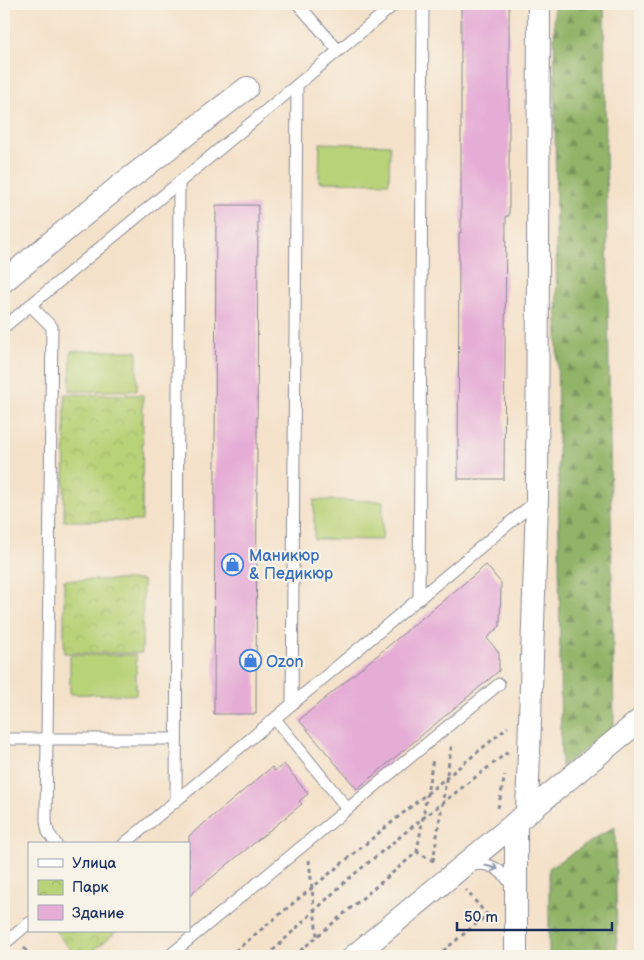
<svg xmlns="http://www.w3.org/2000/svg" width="644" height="960" font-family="'Balsamiq Sans',sans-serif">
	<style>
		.forest { fill: url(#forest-firs); stroke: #567263 }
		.park { fill: url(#park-crowns); stroke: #6a806a }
		.pitch { fill: #b8d277; stroke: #6a806a }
		.building { fill: #e5acd6 }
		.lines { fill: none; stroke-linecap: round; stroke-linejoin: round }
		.lane-casing { stroke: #888894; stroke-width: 13 }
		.street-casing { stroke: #888894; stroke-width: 24 }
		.path { stroke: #888894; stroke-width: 3; stroke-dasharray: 4 4; stroke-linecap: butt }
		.lane { stroke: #fff; stroke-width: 11 }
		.street { stroke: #fff; stroke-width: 22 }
		.oneway { stroke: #8d97ae }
		.labels { text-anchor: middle; stroke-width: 4.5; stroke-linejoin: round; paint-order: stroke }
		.shop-label { font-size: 16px; fill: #366cbe; stroke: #f7f3e8; text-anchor: start }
	</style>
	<defs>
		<pattern id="forest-firs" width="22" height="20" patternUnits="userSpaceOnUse" patternTransform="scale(1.25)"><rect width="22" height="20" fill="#92b468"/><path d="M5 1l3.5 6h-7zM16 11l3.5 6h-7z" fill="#769359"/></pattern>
		<pattern id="park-crowns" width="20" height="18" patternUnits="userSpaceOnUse" patternTransform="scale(1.25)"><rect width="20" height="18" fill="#b8d277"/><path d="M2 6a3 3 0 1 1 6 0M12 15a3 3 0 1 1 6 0" fill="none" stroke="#9eb569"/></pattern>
	</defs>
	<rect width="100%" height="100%" fill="#f7f3e8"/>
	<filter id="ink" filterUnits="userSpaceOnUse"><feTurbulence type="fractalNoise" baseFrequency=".02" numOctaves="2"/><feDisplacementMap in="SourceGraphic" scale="10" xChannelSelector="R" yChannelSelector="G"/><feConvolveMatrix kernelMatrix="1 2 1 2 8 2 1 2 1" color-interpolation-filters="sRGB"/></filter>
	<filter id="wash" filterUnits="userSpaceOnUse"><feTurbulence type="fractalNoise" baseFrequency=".0096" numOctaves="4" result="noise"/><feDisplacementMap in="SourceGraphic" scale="20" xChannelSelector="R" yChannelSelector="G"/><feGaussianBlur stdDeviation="1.12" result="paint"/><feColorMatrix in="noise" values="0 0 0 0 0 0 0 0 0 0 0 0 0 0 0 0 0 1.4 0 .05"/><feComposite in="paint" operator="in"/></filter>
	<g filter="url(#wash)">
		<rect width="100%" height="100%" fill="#f4e1c9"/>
		<!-- forest -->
		<g class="forest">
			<path d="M554,4H604L614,728L561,767Z"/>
			<path d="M615,826L617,956H549V868Z"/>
		</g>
		<!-- park -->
		<g class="park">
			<path d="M65,394L143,395L142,521H64Z"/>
			<path d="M64,580H143L142,653H64Z"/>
			<path d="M55,931H117L87,956H76Z"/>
		</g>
		<!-- pitch -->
		<g class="pitch">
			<path d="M320,143L390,145L389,183L319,182Z"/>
			<path d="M71,351H137V391H70Z"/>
			<path d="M314,500L383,501L382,540L314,539Z"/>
			<path d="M70,655H136V695L70,694Z"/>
		</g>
		<g id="blocks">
			<!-- building -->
			<g class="building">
				<path d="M461,4H509V216H506L504,479H458L459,233H461Z"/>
				<path d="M216,205H258L256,714H214Z"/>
				<path d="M486,565L501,583L500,626L487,638L499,653V671L357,789L299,720Z"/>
				<path d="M284,764L308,794L299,801L302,804L189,896V836L272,767L275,771Z"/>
			</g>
		</g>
	</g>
	<g filter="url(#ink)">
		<use href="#blocks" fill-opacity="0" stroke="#888894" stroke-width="1"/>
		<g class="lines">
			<defs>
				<g id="lane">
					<path d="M298,4L338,50"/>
					<path d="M4,327L395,4"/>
					<path d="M419,599L423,4"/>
					<path d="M292,704L297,85"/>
					<path d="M275,719L347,808"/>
					<path d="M4,739H47L52,327L30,305"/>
					<path d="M176,801L179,182"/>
					<path d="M56,844L48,832L46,821L47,739H176"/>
					<path d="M124,844L536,501"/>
					<path d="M468,867C487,859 504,870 512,887"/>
					<path d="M4,944L29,923"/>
					<path d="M169,956L499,684"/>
				</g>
				<g id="street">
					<path d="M4,281L117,188L247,88"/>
					<path d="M527,813L537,500L539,4"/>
					<path d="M516,822V956"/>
					<path d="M354,956L640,720"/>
				</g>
			</defs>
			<!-- lane casing -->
			<use href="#lane" class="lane-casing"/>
			<!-- street casing -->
			<use href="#street" class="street-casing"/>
			<!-- path -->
			<g class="path">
				<path d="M498,808L505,775"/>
				<path d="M417,852L433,759"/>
				<path d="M309,860L317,936"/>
				<path d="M433,861L452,743"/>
				<path d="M24,948L31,956"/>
				<path d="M229,956L508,727"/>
				<path d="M267,956L347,880L423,818L508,752"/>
				<path d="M294,956L417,852L435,862"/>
				<path d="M437,956L487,915L466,890"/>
			</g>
			<!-- lane -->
			<use href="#lane" class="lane"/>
			<!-- street -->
			<use href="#street" class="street"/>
		</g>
		<!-- one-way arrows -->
		<defs><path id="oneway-shaft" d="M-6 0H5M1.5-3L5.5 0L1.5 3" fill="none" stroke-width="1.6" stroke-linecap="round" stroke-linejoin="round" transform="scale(1.25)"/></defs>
		<use class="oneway" href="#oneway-shaft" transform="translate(491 867) rotate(16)"/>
	</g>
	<!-- icons -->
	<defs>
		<symbol id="shop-ring" viewBox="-11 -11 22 22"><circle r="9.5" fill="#f7f3e8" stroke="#3f7fe0" stroke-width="1.5"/><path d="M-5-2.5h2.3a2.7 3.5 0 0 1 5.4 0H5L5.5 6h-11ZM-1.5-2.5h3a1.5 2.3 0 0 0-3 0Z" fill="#3f7fe0"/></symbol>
	</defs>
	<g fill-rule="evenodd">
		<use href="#shop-ring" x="220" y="552" width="25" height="25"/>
		<use href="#shop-ring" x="238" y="648" width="25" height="25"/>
	</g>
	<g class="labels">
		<!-- shop labels -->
		<g class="shop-label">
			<text x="249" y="561">Маникюр<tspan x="249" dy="18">&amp; Педикюр</tspan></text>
			<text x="266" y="667">Ozon</text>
		</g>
	</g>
	<!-- margin -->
	<rect width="644" height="960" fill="none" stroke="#f7f3e8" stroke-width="20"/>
	<!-- legend -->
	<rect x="28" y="842" width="162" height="90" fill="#f7f3e8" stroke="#9fa5b1"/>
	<rect x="38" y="859" width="25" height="8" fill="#ffffff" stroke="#9fa5b1"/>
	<text x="72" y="868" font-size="15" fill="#1b2f5e">Улица</text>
	<rect x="38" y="880" width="25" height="15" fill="url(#park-crowns)" stroke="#9fa5b1"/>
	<text x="72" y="892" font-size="15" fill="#1b2f5e">Парк</text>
	<rect x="38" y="905" width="25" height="15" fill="#e5acd6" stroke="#9fa5b1"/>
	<text x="72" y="918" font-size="15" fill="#1b2f5e">Здание</text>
	<!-- scale -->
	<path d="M457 922v8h155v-8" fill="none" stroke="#1b2f5e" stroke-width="2.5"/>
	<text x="464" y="922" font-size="15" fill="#1b2f5e" stroke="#f7f3e8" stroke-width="4" paint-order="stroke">50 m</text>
</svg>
